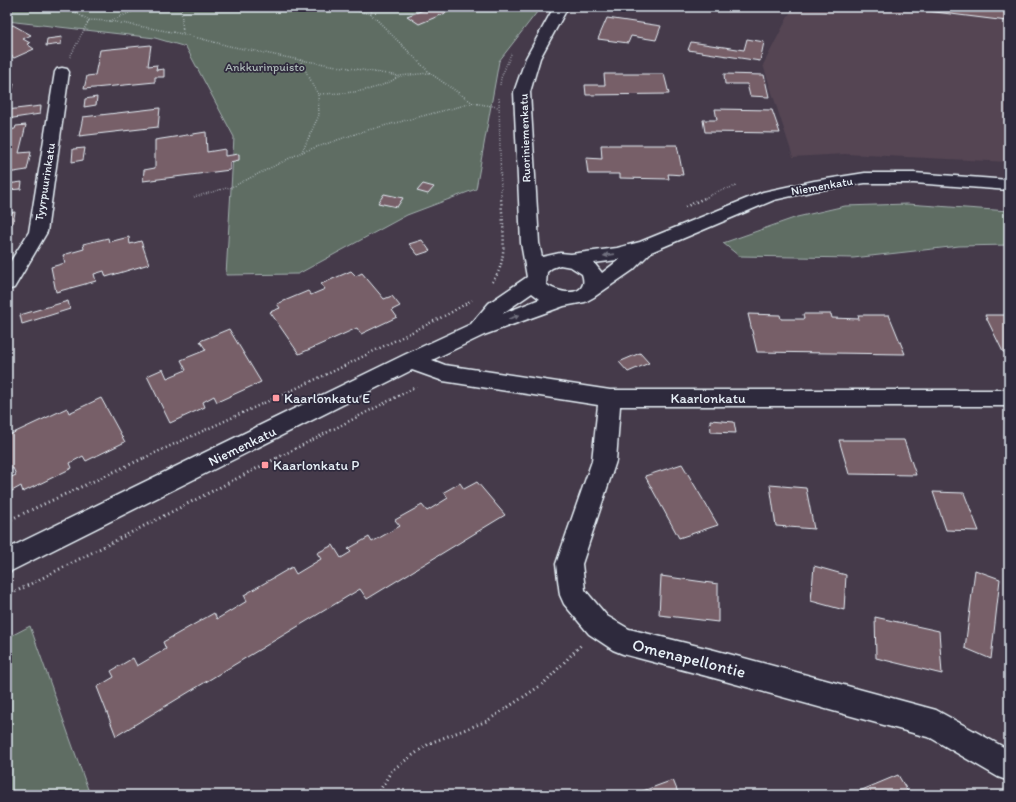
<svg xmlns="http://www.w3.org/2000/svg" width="1016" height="802" font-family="Itim,sans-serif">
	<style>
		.built { fill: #544553 }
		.green { fill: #5e6d64; stroke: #a3afae }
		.building { fill: #775e68; stroke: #e8f1f8 }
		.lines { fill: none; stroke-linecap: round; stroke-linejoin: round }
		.minor-casing { stroke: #e8f1f8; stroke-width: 3 }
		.path-far2 { stroke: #e8f1f8; stroke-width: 1.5; stroke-dasharray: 0.5 2; stroke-linecap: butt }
		.path-far1 { stroke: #e8f1f8; stroke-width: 2.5; stroke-dasharray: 1 3; stroke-linecap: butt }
		.path { stroke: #e8f1f8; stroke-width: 3; stroke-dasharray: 1 3.5; stroke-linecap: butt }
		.minor { fill: #2f2a3d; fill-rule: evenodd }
		.oneway { fill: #70707e }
		.poi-dot { fill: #ff9aa2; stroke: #2f2a3d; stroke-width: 1.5 }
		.labels { text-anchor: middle; stroke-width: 3.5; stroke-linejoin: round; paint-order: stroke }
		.far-park-label { font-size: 12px; fill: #aab6b5; stroke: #2f2a3d }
		.far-street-label { font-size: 12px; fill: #e8f1f8; stroke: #2f2a3d }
		.poi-label { font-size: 14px; fill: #e8f1f8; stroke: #2f2a3d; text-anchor: start }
		.street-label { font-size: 14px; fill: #e8f1f8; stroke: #2f2a3d }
		.near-street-label { font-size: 17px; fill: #e8f1f8; stroke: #2f2a3d }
	</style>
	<rect width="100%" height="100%" fill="#453a4a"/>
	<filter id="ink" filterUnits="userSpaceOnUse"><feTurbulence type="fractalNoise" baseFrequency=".025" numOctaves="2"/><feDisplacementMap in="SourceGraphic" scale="8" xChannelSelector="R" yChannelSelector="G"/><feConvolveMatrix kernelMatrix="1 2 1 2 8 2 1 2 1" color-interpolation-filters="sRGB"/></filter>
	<g filter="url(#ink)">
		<!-- built -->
		<path class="built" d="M793,7H1009V162L845,154L793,157L763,65Z"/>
		<!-- green -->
		<g class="green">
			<path d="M7,7H541L499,61L476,189L407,215L298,274L226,275L234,137L186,47L155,38L7,21Z"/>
			<path d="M907,204L1009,211V245L959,246L853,258L739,256L723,243L797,217L845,206Z"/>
			<path d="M30,626L90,795H7V638Z"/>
		</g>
		<!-- building -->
		<g class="building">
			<path d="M432,7H439L448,12L419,24L407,16Z"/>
			<path d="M895,7H1009V29L1007,21Z"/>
			<path d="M607,18L661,26L656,40L631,36L628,43L598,39Z"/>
			<path d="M13,25L31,35L23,39L30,43L27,44L34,49L14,58L7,53V27Z"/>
			<path d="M62,37L61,44L46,46L47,39Z"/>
			<path d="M747,39L764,42L760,61L688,50L691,42L744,50Z"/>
			<path d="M151,45L148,66L157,65L156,70L164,69V77H155V82L84,89L87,76L95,75L100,50Z"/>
			<path d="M604,74H664L669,94L586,95L585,85H605Z"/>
			<path d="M724,74L764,75L769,97L750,96L747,84H725Z"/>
			<path d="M14,84L12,92H7V85Z"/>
			<path d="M97,97L96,105L84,107L85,99Z"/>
			<path d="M41,106L40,114L7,119V110Z"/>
			<path d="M160,108L158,127L79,136L83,117Z"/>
			<path d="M715,109L772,110L780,133L705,132L703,120H717Z"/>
			<path d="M26,125L19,153L31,152L27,170L7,173V130L15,129L16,126Z"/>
			<path d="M206,132L207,152L225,149V156L239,154V160L230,162V170L143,181L144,170L155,168V140Z"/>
			<path d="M601,145H677L683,175L668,174L669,179L620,178V174H588L586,158L602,159Z"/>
			<path d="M85,148L83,160L72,162L73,149Z"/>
			<path d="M22,182L21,189L7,190V184Z"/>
			<path d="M423,184L434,187L428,194L417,191Z"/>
			<path d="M384,194L403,198L397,207L378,203Z"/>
			<path d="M15,212L13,223L7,224V213Z"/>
			<path d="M129,237L130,244L141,241L149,264L106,277L104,271L94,274L96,281L56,292L51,267L65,263L63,255L84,249L83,244L108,238L109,242Z"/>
			<path d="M422,240L430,251L418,255L409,244Z"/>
			<path d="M351,271L356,276L362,273L384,299L392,296L400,306L392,310L397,317L361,334L357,328L299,354L270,312L280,308L277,304L308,291L311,295L325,289L321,284Z"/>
			<path d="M68,301L70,309L22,324L20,315Z"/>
			<path d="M748,314L780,315L781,319H804L803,314H831L832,318L859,319L858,315H889L905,354L757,352Z"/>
			<path d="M985,315H1009V352H1003Z"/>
			<path d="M229,329L261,382L217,402L214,396L203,402L205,407L170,423L147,376L163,369L167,378L186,370L181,360L206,350L200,341Z"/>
			<path d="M640,353L649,363L628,372L619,362Z"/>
			<path d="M101,398L125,442L86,461L83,456L70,463L72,468L23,492L21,486L10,492L7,486V479L16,475L13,468L7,471V436L67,408L69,413Z"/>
			<path d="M710,420L734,422L736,433L711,432Z"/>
			<path d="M839,440H904L916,475L849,474Z"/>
			<path d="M682,464L718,525L679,538L645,476Z"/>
			<path d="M477,482L505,515L367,599L360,589L116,736L97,687L114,677L111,671L133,658L137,666L166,649L163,642L214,613L217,619L247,601L244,595L292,567L296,574L321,559L317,553L333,545L341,558L351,552L348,549L369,537L372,542L400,526L395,520L422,505L427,511L448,498L444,492L460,483L464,489Z"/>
			<path d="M770,485L806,488L814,529L776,526Z"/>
			<path d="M933,492L964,493L979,531L946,530Z"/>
			<path d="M814,566L846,575L844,610L811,601Z"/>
			<path d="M975,570L1000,579L991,659L965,648Z"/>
			<path d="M661,576L718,584V622L659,615Z"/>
			<path d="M875,617L939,631L942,674L876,658Z"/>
			<path d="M898,775L910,795H850Z"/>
			<path d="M673,780L679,795H632Z"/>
		</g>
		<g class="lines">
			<defs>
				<g id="minor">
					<path d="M554,7H568L540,58L530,92L539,243L542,257L560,253L571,254L617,248L640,242L763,192L814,181L865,173H914L1009,180V190L914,183H865L814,191L774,200L651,252L633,270L594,297L585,302L564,306L484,335L432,360L445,365L610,390H1009V406H620L616,461L582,564L585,590L607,616L629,629L714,650L936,710L1009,750V781L998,777L931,738L714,678L623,654L613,650L589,634L564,604L560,595L556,564L592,461L598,405L443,381L412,370L7,573V549L404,355L471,324L489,303L527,277L521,243L514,92L526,58ZM620,259L602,273L594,263L617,260ZM560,265L571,267L582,274C583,277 584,281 583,284C579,298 553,291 546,284L547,272L552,268ZM532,293L540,299L502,314L503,313Z"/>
					<path d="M62,68L67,69L69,72L47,232L14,288L7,290V267L29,232L55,72L57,69Z"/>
				</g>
			</defs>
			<!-- minor casing -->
			<use href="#minor" class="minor-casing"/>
			<!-- path-far2 -->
			<g class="path-far2">
				<path d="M65,7L89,20L110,21L183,34L229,46L300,60L399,76L430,73"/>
				<path d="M181,7L183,34"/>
				<path d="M336,7L371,14L373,7"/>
				<path d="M371,14L430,73L473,103L498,107"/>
				<path d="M110,21L143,7"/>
				<path d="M70,57L89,20"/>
				<path d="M300,60L318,94L319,115L302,152"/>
				<path d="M500,85L501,78L511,54"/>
				<path d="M318,94C347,93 373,93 398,77"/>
				<path d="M499,98L501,198"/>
				<path d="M194,197L234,186L302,152L364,131L473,103"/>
				<path d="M705,198L719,191L736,186"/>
			</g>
			<!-- path-far1 -->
			<g class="path-far1">
				<path d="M685,207L707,197"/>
				<path d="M492,282C510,261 502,223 501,197"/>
				<path d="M144,458L336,370L450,313L472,300"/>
				<path d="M277,458L416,387"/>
			</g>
			<!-- path -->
			<g class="path">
				<path d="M7,521L146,457"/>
				<path d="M7,596L279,457"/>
				<path d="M377,795L392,770L430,743L487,721L543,684L582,644"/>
			</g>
			<!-- minor -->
			<use href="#minor" class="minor"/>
		</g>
		<!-- one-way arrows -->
		<defs><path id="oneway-solid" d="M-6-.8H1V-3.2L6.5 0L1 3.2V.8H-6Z"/></defs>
		<g class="oneway">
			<use href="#oneway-solid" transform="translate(609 255) rotate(172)"/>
			<use href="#oneway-solid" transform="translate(514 317) rotate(-20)"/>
		</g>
	</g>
	<!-- markers -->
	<g class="poi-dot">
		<rect x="272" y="394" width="8" height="8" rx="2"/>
		<rect x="261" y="461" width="8" height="8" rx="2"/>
	</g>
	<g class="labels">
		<!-- far-park labels -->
		<g class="far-park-label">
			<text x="265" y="71">Ankkurinpuisto</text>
		</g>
		<!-- far-street labels -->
		<g class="far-street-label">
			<text transform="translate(525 138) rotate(-92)" y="4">Ruoriniemenkatu</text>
			<text transform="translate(45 182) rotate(-81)" y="4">Tyyrpuurinkatu</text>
			<text transform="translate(822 186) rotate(-10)" y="4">Niemenkatu</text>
		</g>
		<!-- poi labels -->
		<g class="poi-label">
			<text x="284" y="403">Kaarlonkatu E</text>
			<text x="273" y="470">Kaarlonkatu P</text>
		</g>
		<!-- street labels -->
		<g class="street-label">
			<text x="708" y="403">Kaarlonkatu</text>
			<text transform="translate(242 446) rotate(-26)" y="5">Niemenkatu</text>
		</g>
		<!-- near-street labels -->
		<g class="near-street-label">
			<text transform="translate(689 658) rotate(14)" y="6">Omenapellontie</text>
		</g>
	</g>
	<!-- margin -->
	<rect width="1016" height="802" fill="none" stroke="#2f2a3d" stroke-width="24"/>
	<rect x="12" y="12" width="992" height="778" fill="none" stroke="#e8f1f8" stroke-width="1.5" filter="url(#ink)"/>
</svg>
